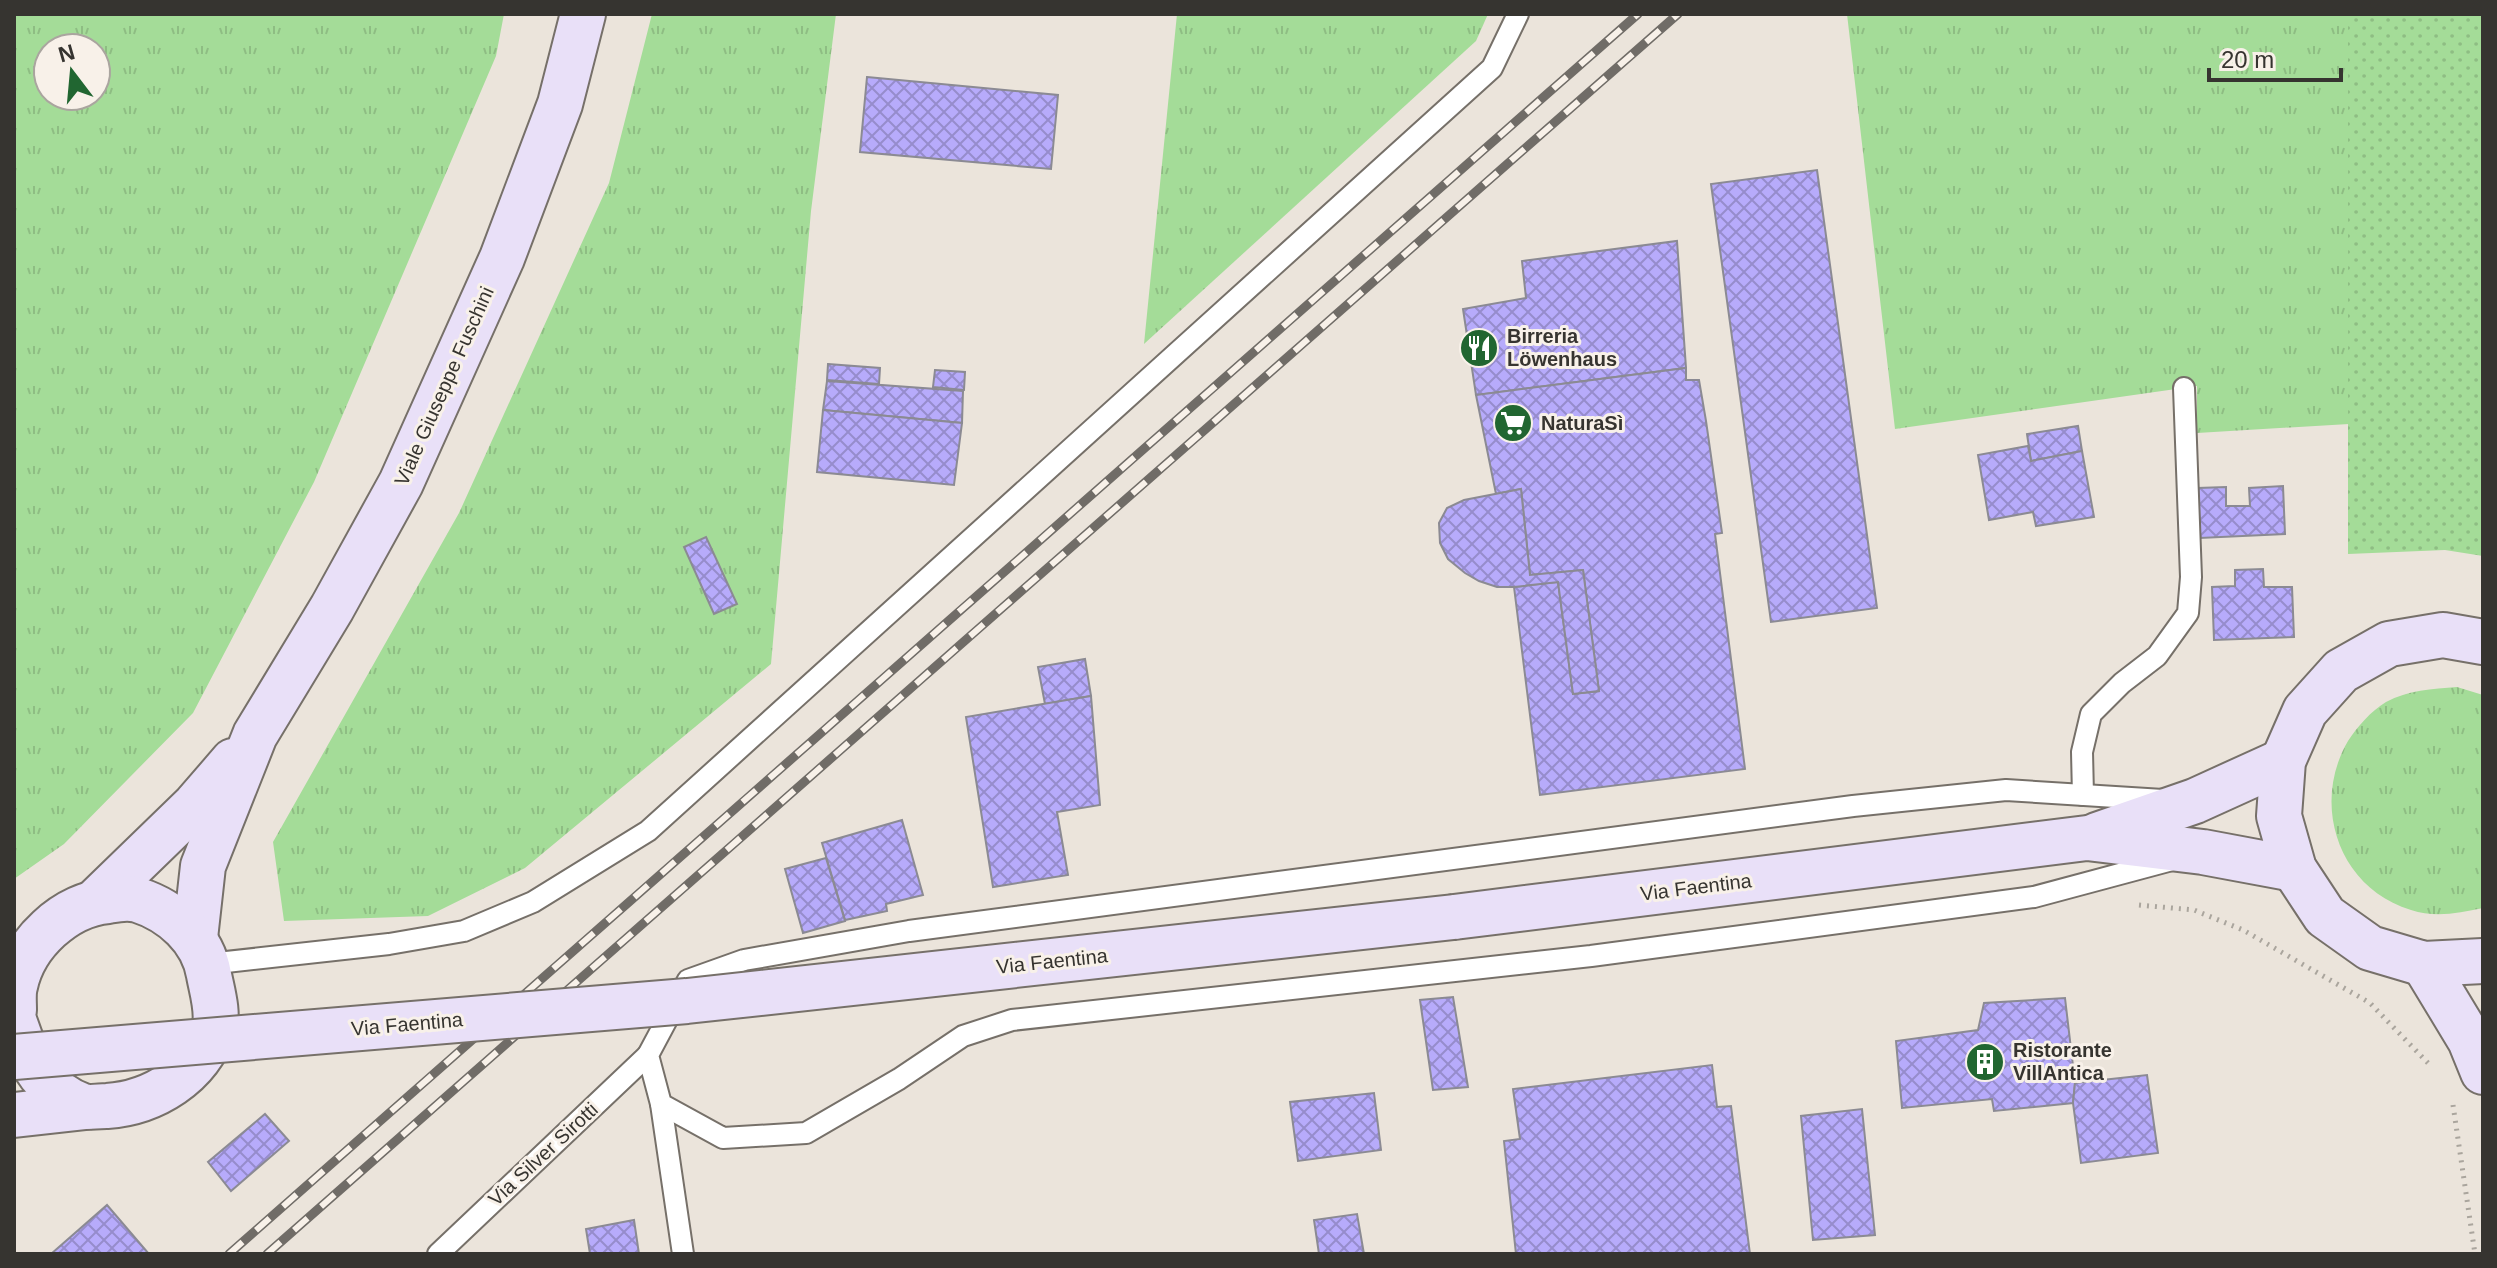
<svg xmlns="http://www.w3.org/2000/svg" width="2497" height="1268" font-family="Arial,sans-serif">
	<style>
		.grass { fill: url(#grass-tufts); fill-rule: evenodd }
		.garden { fill: url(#garden-dots) }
		.building { fill: url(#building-cross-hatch); stroke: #8b8a93; stroke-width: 2 }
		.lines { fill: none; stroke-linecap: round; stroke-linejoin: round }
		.lane-casing { stroke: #767069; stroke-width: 24 }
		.secondary-casing { stroke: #767069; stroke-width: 48 }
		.path { stroke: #aaa59d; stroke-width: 5; stroke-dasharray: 2 6; stroke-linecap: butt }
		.lane { stroke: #fff; stroke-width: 20 }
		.secondary { stroke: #e9e0f8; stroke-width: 44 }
		.rail-casing { stroke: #706c67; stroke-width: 9 }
		.rail { stroke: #f8f1e9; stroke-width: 6; stroke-dasharray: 18; stroke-linecap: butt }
		.secondary-bridge-casing { stroke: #767069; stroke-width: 48; stroke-linecap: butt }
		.secondary-bridge { stroke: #e9e0f8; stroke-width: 44 }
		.labels { text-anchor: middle; stroke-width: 6; stroke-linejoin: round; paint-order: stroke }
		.poi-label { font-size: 20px; font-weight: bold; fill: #363430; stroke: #f8f1e9; text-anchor: start }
		.street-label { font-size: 20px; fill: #363430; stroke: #f8f1e9 }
	</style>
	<defs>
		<pattern id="grass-tufts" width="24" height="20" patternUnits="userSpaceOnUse" patternTransform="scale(2)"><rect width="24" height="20" fill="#a4dc98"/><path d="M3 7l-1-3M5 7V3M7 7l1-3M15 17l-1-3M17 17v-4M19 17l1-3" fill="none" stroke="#8ebd83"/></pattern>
		<pattern id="garden-dots" width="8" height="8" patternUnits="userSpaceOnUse" patternTransform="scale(2)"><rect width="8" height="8" fill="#a4dc98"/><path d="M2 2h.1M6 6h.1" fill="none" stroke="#8ebd83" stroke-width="1.8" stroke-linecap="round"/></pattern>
		<pattern id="building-cross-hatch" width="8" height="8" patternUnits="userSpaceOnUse" patternTransform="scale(2)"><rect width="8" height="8" fill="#b7abfb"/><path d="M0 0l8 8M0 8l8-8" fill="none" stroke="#968ccc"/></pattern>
	</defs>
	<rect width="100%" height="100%" fill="#ebe4db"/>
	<!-- grass -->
	<g class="grass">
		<path d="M14,14H504L496,56L314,482L193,713L64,844L14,879ZM48,48H96V96H48Z"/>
		<path d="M652,14H836L811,211L771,664L525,868L428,916L284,921L273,842L459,513L609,183Z"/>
		<path d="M1177,14H1488L1476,41L1144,344Z"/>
		<path d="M1847,14H2348L2349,424L2197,433V386L1895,429Z"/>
		<path d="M2457,687L2483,695V908C2459,913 2435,918 2411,910C2338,888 2311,804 2348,741C2357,727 2371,711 2386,702C2408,690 2432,689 2457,687Z"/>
	</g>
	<!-- garden -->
	<path class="garden" d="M2348,14H2483V556L2445,550L2348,554Z"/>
	<!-- building -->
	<g class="building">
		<path d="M867,77L1058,95L1051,169L860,152Z"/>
		<path d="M1817,170L1877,608L1771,622L1711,184Z"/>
		<path d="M1677,241L1686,368L1476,395L1463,309L1526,298L1522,261Z"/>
		<path d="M828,364L880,368L879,384L827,380Z"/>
		<path d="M1686,368V380H1699L1706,421L1722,533L1715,534L1745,769L1540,795L1514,587L1558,582L1573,694L1599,691L1583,570L1530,575L1521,489L1496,494L1476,395Z"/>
		<path d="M935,370L965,372L964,390L933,387Z"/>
		<path d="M827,381L963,391L962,423L823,410Z"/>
		<path d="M823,410L962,423L954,485L817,472Z"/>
		<path d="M2078,426L2082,451L2031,461L2027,434Z"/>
		<path d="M2028,446L2031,461L2082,451L2094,517L2036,526L2033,512L1989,520L1978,455Z"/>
		<path d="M2283,486L2285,534L2200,538L2198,488L2226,487V506H2250L2249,488Z"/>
		<path d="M1521,489L1530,575L1583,570L1599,691L1573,694L1558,582L1514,587H1497L1479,581L1465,573L1448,559L1440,543L1439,523L1447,508L1464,500Z"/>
		<path d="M706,537L737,604L714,614L684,547Z"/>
		<path d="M2263,569L2264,587H2292L2294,637L2214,640L2212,587L2235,586V570Z"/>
		<path d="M1085,659L1091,696L1045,704L1038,667Z"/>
		<path d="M1091,696L1100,805L1057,812L1068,875L993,887L966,717Z"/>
		<path d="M902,820L923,895L886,904L887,911L845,920L822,843Z"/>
		<path d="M826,858L845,921L803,933L785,869Z"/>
		<path d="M1453,997L1468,1087L1433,1090L1420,1000Z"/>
		<path d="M2065,998L2075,1083L2073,1103L1994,1111L1992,1099L1902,1108L1896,1041L1978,1030L1984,1003Z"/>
		<path d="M1712,1065L1717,1107L1731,1106L1750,1254H1516L1504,1141L1520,1139L1513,1089Z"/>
		<path d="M2147,1075L2158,1153L2081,1163L2073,1103L2075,1083Z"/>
		<path d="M1374,1093L1381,1150L1298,1161L1290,1102Z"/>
		<path d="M1862,1109L1875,1235L1813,1240L1801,1116Z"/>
		<path d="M265,1114L289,1141L231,1191L208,1162Z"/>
		<path d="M107,1205L149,1254H51Z"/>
		<path d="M1357,1214L1364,1254H1319L1314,1220Z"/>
		<path d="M634,1220L639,1254H590L586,1229Z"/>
	</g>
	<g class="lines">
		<defs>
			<g id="lane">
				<path d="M2083,795L2082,752L2091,714L2122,683L2157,656L2188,613L2191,577L2184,388"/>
				<path d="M2163,800L2006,790L1853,806L909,931L744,960L688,980L648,1055L661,1104L723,1138L806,1133L899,1079L963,1036L1012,1020L1591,956L2034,897L2172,860"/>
				<path d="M208,964L389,944L464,931L533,902L648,831L1492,68L1518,14"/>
				<path d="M661,1104L683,1254"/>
				<path d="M438,1254L648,1055"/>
			</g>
			<g id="secondary">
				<path d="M2483,642L2443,635L2389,644L2341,671L2305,711L2283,761L2279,816L2294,869L2325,916L2370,948L2424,964L2483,961"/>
				<path d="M2097,835L2195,801L2283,761"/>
				<path d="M95,902L195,805L233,761"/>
				<path d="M1454,917L2087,838L2203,852L2294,869"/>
				<path d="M195,938L203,866L255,735L332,608L401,483L502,258L560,104L583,14"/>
				<path d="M2424,964L2470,1040L2483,1072"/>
				<path d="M14,1010C14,1002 13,993 15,986C24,943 65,905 108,901C118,899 127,897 138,900C172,911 203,938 209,975C212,991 219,1013 214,1029C199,1075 153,1103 107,1106C100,1106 90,1108 83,1106C44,1093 25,1056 14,1020"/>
				<path d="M14,1115L86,1107"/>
			</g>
		</defs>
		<!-- lane casing -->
		<use href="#lane" class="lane-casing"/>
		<!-- secondary casing -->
		<use href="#secondary" class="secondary-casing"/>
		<!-- path -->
		<g class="path">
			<path d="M2139,905L2194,910L2243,930L2370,1003L2428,1063"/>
			<path d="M2453,1105L2475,1254"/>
		</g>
		<!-- lane -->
		<use href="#lane" class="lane"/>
		<!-- secondary -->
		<use href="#secondary" class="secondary"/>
		<defs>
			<g id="rail">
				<path d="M229,1254L1638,14"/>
				<path d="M267,1254L1678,14"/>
			</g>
		</defs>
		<!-- rail casing -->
		<use href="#rail" class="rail-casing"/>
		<!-- rail -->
		<use href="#rail" class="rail"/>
		<defs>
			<path id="secondary-bridge" d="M14,1057L687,1001L1454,917"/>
		</defs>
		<!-- secondary-bridge casing -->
		<use href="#secondary-bridge" class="secondary-bridge-casing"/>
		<!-- secondary-bridge -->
		<use href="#secondary-bridge" class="secondary-bridge"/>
	</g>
	<!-- icons -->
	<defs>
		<symbol id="restaurant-disc" viewBox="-11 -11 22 22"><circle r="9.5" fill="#216631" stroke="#f8f1e9"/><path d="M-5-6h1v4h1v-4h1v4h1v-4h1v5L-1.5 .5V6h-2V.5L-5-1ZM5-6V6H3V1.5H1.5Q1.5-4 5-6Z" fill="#fff"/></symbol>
		<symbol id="supermarket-disc" viewBox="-11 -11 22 22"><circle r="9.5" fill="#216631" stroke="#f8f1e9"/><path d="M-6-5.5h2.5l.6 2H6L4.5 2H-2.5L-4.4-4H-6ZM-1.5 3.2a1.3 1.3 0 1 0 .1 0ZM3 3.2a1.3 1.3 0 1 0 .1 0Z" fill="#fff"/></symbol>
		<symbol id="building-disc" viewBox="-11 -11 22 22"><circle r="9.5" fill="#216631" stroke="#f8f1e9"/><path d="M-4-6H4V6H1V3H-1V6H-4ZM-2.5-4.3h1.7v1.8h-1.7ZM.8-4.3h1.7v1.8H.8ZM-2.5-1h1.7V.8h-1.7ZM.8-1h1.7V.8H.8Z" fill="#fff"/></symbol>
	</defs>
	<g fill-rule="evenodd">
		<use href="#restaurant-disc" x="1457" y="326" width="44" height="44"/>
		<use href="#supermarket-disc" x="1491" y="401" width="44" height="44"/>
		<use href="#building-disc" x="1963" y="1040" width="44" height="44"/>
	</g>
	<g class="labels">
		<!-- poi labels -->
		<g class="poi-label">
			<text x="1507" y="343">Birreria<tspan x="1507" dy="23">Löwenhaus</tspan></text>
			<text x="1541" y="430">NaturaSì</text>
			<text x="2013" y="1057">Ristorante<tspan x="2013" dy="23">VillAntica</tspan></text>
		</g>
		<!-- street labels -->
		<g class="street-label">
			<text transform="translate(444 386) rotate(-66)" y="7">Viale Giuseppe Fuschini</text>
			<text transform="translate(1696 887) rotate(-7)" y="7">Via Faentina</text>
			<text transform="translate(1052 961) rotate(-6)" y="7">Via Faentina</text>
			<text transform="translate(407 1024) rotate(-5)" y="7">Via Faentina</text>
			<text transform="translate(543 1154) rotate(-43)" y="7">Via Silver Sirotti</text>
		</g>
	</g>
	<!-- border -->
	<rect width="2497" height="1268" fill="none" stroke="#363430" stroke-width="32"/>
	<!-- north arrow -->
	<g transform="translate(72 72) rotate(344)"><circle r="38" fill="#f8f1e9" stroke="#aaa59f" stroke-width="2"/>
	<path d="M0-6L14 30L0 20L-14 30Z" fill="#216631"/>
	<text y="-12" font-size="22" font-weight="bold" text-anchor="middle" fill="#363430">N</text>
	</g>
	<!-- scale -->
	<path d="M2209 68v12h132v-12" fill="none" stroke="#363430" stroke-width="4"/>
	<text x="2221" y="68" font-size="24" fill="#363430" stroke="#f8f1e9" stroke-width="6" paint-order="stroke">20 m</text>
</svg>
